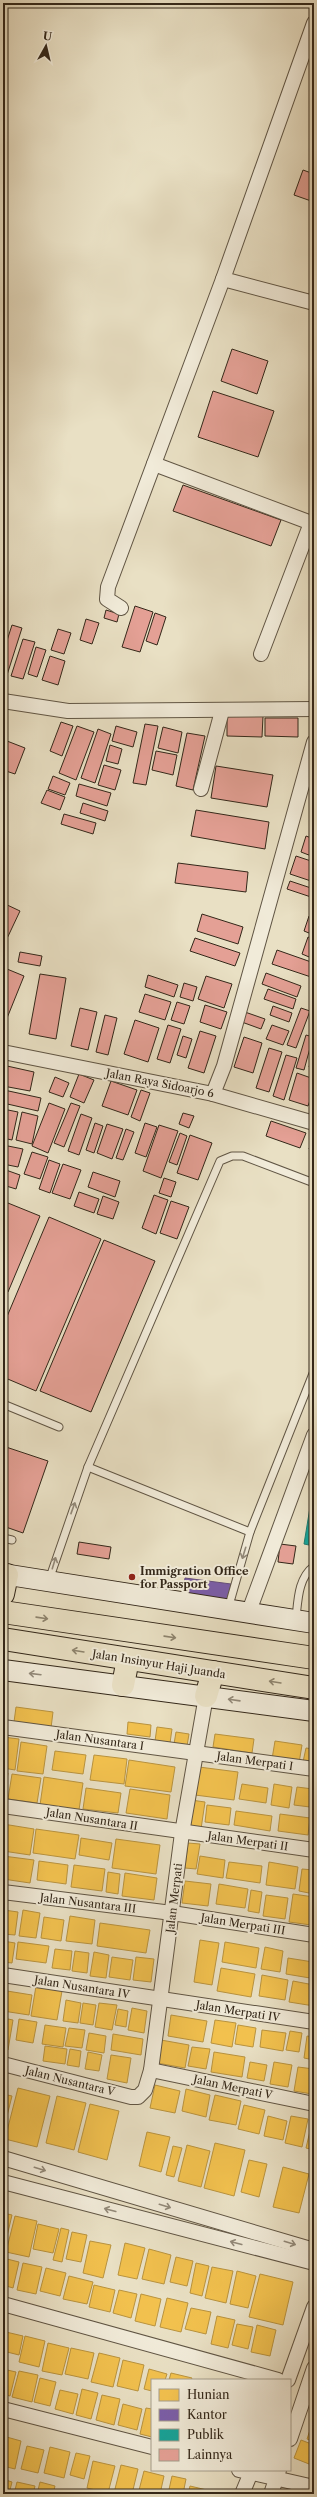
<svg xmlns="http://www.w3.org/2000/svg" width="317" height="2497" font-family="'Libre Caslon Text',serif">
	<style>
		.homes { fill: #f2c14e; stroke: #b9933e }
		.offices { fill: #7b5ea7; stroke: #654e7c }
		.public { fill: #17a398; stroke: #1f7e72 }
		.building { fill: #e4a095; stroke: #332719 }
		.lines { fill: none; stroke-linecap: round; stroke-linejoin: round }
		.lane-casing { stroke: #605544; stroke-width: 9 }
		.street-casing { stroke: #605544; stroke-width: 16 }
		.secondary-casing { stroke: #332719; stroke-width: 22 }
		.highway-casing { stroke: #332719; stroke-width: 24 }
		.lane { stroke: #f1ebd9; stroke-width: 7 }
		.street { stroke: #f1ebd9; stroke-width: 14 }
		.secondary { stroke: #f1ebd9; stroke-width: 20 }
		.highway { stroke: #e9e0c4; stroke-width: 22 }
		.oneway { stroke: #928979 }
		.oneway2 { stroke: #8e846e }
		.poi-dot { fill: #8f2418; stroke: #f1ebd9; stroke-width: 1.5 }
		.labels { text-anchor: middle; stroke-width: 4; stroke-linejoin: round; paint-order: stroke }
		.street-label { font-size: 11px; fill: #332719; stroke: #f1ebd9 }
		.poi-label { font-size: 11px; font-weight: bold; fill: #332719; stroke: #f1ebd9; text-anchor: start }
	</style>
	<rect width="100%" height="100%" fill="#e9e0c4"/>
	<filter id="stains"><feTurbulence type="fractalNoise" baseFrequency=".005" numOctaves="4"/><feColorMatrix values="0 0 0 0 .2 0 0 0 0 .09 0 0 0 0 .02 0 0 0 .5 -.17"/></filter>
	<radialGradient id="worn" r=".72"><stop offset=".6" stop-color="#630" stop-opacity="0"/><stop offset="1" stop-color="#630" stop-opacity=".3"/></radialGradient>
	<!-- homes -->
	<g class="homes">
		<path d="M16,1707L53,1712L51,1728L14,1722Z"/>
		<path d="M128,1722L151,1725L150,1737L127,1734Z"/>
		<path d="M157,1727L172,1729L170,1743L155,1741Z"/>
		<path d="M176,1732L189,1734L187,1746L174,1744Z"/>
		<path d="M215,1734L254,1739L252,1753L213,1747Z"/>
		<path d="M3,1737L19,1739L15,1770L3,1768Z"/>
		<path d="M275,1741L302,1745L299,1763L272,1759Z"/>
		<path d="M21,1742L47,1746L43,1774L17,1771Z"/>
		<path d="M306,1748L314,1749V1764L303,1762Z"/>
		<path d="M55,1751L86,1755L83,1774L52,1770Z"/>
		<path d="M94,1755L127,1759L124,1784L90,1780Z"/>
		<path d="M129,1760L175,1767L171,1792L125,1786Z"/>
		<path d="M199,1767L238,1772L234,1800L195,1795Z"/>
		<path d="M3,1772L8,1773L5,1793H3Z"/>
		<path d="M12,1774L41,1778L37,1803L8,1799Z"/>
		<path d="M44,1777L83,1783L79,1810L40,1805Z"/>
		<path d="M242,1784L268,1788L266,1803L239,1799Z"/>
		<path d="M274,1784L292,1787L289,1808L271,1805Z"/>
		<path d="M297,1787L313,1789L310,1807L294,1805Z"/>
		<path d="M86,1788L121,1793L118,1813L83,1809Z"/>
		<path d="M130,1789L170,1795L167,1819L126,1813Z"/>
		<path d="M191,1800L205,1802L201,1829L187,1826Z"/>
		<path d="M207,1805L231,1808L229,1825L205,1822Z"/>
		<path d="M236,1811L272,1816L270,1831L234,1825Z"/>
		<path d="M280,1814L310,1818L308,1835L278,1831Z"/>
		<path d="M3,1824L34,1829L30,1855L3,1851Z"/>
		<path d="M36,1829L79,1835L75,1859L33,1853Z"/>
		<path d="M81,1838L112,1843L109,1860L79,1855Z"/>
		<path d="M116,1839L160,1845L156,1874L112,1868Z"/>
		<path d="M188,1843L200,1844L196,1869L185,1868Z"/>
		<path d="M3,1856L34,1860L30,1883L3,1879Z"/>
		<path d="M200,1856L225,1860L223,1878L197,1874Z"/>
		<path d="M39,1861L68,1865L66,1884L37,1880Z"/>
		<path d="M229,1862L262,1866L260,1883L226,1878Z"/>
		<path d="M269,1862L298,1867L295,1889L266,1885Z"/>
		<path d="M74,1865L105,1869L102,1891L71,1887Z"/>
		<path d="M302,1869L314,1870V1894L299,1891Z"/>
		<path d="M108,1872L120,1874L118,1894L106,1892Z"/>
		<path d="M125,1873L157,1878L154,1900L122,1896Z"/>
		<path d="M185,1881L211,1884L208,1906L182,1903Z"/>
		<path d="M219,1884L248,1889L245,1908L216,1904Z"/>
		<path d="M251,1890L262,1892L259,1913L248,1911Z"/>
		<path d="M293,1894L314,1897L311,1925L289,1922Z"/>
		<path d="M266,1895L288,1898L285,1919L263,1916Z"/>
		<path d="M4,1910L18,1912L15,1935L3,1934Z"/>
		<path d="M23,1910L40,1913L36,1938L19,1936Z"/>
		<path d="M70,1916L95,1920L92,1944L66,1941Z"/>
		<path d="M44,1917L64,1920L61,1941L41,1938Z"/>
		<path d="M100,1923L150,1930L146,1953L97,1946Z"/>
		<path d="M200,1940L219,1943L212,1985L194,1982Z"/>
		<path d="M3,1941L15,1943L12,1963L3,1962Z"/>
		<path d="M18,1942L49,1946L46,1963L16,1959Z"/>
		<path d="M225,1942L259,1948L256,1968L222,1962Z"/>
		<path d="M265,1947L283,1951L280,1972L261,1969Z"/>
		<path d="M55,1949L72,1951L70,1970L52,1968Z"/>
		<path d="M75,1951L89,1953L87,1973L72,1971Z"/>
		<path d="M94,1952L109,1955L106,1978L90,1976Z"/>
		<path d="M112,1957L133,1960L130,1980L109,1977Z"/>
		<path d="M136,1957L154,1959L151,1982L133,1980Z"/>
		<path d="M288,1958L313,1962L310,1978L286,1974Z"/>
		<path d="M221,1968L255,1974L251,1997L217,1991Z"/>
		<path d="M262,1975L288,1980L285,2000L259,1996Z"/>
		<path d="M293,1981L314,1985V2006L289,2002Z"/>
		<path d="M36,1986L62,1991L57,2020L31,2016Z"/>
		<path d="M7,1991L32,1995L29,2015L3,2011Z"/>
		<path d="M66,2000L81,2003L78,2023L63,2021Z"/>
		<path d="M83,2003L96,2005L93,2025L80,2023Z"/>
		<path d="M99,2003L117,2005L112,2030L95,2027Z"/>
		<path d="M132,2008L147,2011L144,2033L128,2030Z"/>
		<path d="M118,2009L128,2011L126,2027L115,2025Z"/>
		<path d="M171,2015L207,2021L203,2042L168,2036Z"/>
		<path d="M3,2018L13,2020L8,2050L3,2049Z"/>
		<path d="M19,2019L37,2022L33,2043L16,2040Z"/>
		<path d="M215,2020L236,2023L232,2047L211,2043Z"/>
		<path d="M45,2025L66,2028L63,2047L42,2044Z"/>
		<path d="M238,2025L256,2028L253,2047L235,2044Z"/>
		<path d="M69,2028L85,2030L82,2048L65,2046Z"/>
		<path d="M262,2030L286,2033L283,2051L260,2047Z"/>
		<path d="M290,2031L302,2033L299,2052L286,2050Z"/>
		<path d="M89,2033L106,2036L104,2053L86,2050Z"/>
		<path d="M113,2034L143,2039L141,2055L111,2050Z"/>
		<path d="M307,2036L314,2037V2060L304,2058Z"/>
		<path d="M161,2040L189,2045L185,2068L157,2063Z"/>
		<path d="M45,2046L67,2049L65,2064L43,2061Z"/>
		<path d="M192,2047L210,2049L206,2069L188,2066Z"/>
		<path d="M70,2049L81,2051L79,2067L67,2065Z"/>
		<path d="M88,2052L102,2055L99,2071L85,2069Z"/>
		<path d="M214,2052L245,2057L242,2077L211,2072Z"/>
		<path d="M111,2055L131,2058L127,2083L107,2079Z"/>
		<path d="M250,2062L267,2065L264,2081L247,2078Z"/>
		<path d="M274,2062L292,2065L288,2087L270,2084Z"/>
		<path d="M298,2067L314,2069L312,2094L294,2091Z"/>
		<path d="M155,2085L180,2091L175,2113L150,2108Z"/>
		<path d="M18,2088L50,2096L37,2147L5,2139Z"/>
		<path d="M186,2089L210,2095L206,2117L182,2111Z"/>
		<path d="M3,2094L12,2096L3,2132Z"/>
		<path d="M215,2095L241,2101L236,2125L209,2120Z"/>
		<path d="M57,2096L86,2103L74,2150L46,2143Z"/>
		<path d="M90,2104L119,2111L107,2160L78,2152Z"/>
		<path d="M244,2105L265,2110L259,2134L238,2129Z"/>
		<path d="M268,2116L287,2121L283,2140L264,2136Z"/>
		<path d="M291,2116L308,2119L302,2147L285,2143Z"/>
		<path d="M313,2118H314V2150L306,2148Z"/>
		<path d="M147,2132L170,2137L161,2172L139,2166Z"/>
		<path d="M215,2143L245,2150L234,2196L204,2188Z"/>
		<path d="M187,2145L210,2151L201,2187L178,2181Z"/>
		<path d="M173,2146L182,2148L174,2177L166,2175Z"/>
		<path d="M249,2160L267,2164L259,2197L241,2192Z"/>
		<path d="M283,2167L309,2174L299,2213L273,2207Z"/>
		<path d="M3,2213L12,2215L5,2245L3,2244Z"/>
		<path d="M15,2216L37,2221L29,2257L6,2252Z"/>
		<path d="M38,2224L59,2229L53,2253L33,2249Z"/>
		<path d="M61,2228L69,2230L62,2262L53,2260Z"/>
		<path d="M72,2232L87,2235L81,2262L66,2259Z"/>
		<path d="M90,2241L111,2245L103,2278L83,2273Z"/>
		<path d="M125,2243L145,2248L137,2279L118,2275Z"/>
		<path d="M149,2249L171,2255L164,2284L142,2279Z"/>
		<path d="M176,2257L193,2261L187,2286L170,2282Z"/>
		<path d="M3,2258L19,2262L13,2288L3,2285Z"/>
		<path d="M23,2263L42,2267L36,2294L17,2290Z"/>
		<path d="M196,2263L209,2266L202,2296L190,2293Z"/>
		<path d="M212,2267L233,2271L226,2303L205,2298Z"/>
		<path d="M46,2268L66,2273L60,2296L40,2291Z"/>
		<path d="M237,2271L256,2276L248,2308L230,2304Z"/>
		<path d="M260,2274L293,2282L283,2325L249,2317Z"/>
		<path d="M69,2276L93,2282L87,2304L63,2299Z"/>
		<path d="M94,2285L115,2290L110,2312L89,2307Z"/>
		<path d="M119,2290L137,2294L131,2318L113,2313Z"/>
		<path d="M141,2294L161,2299L155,2326L135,2321Z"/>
		<path d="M167,2298L188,2303L181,2332L160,2327Z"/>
		<path d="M191,2308L211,2312L206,2334L185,2329Z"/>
		<path d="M217,2316L235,2320L228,2348L211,2344Z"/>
		<path d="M237,2324L253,2327L248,2349L232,2345Z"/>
		<path d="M257,2325L276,2330L270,2356L251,2352Z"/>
		<path d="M6,2332L23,2336L19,2355L3,2351Z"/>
		<path d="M25,2336L45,2341L39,2367L19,2362Z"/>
		<path d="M48,2343L69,2348L62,2375L42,2371Z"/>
		<path d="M71,2348L94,2353L88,2379L65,2374Z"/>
		<path d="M99,2353L120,2358L113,2387L91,2382Z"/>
		<path d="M123,2360L144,2365L138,2391L117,2386Z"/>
		<path d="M3,2369L16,2372L10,2396L3,2394Z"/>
		<path d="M149,2369L167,2374L165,2380H152V2391L144,2389Z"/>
		<path d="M19,2371L38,2375L32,2402L12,2397Z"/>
		<path d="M171,2373L192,2378L191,2380H169Z"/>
		<path d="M40,2378L56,2382L50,2406L34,2402Z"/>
		<path d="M82,2389L98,2393L91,2419L76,2415Z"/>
		<path d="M60,2390L78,2394L73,2414L55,2409Z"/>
		<path d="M102,2395L120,2399L114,2425L96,2420Z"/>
		<path d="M123,2404L142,2409L137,2430L118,2425Z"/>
		<path d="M146,2408L152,2409V2437L140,2434Z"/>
		<path d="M311,2427L314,2428V2442L307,2439Z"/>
		<path d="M3,2436L21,2441L15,2469L3,2466Z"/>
		<path d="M301,2440L314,2445V2466L294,2458Z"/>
		<path d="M27,2446L44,2450L38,2473L21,2469Z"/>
		<path d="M50,2447L70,2452L64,2478L44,2473Z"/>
		<path d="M76,2453L90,2456L84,2479L70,2475Z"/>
		<path d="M93,2461L115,2466L108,2493L87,2488Z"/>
		<path d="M121,2465L138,2469L132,2494L114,2493Z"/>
		<path d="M144,2471L164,2476L160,2494H138Z"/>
		<path d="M172,2476L186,2479L183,2494H168Z"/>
		<path d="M3,2479L12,2482L9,2494H3Z"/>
		<path d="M17,2482L35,2486L33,2494H14Z"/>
		<path d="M40,2482L55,2486L53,2494H37Z"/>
		<path d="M190,2486L211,2491L210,2494H188Z"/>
	</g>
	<!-- offices -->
	<path class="offices" d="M185,1578L231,1584L228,1603L182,1597Z"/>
	<!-- public -->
	<path class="public" d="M314,1483V1546L304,1544Z"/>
	<!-- building -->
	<g class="building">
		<path d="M303,170L314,174V202L294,195Z"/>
		<path d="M232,349L268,361L257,394L221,381Z"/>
		<path d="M213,391L274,411L258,457L198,437Z"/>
		<path d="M183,485L281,520L271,546L173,511Z"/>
		<path d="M135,606L153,612L140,652L122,647Z"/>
		<path d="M106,610L119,614L117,622L104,618Z"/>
		<path d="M155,613L166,617L157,645L146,641Z"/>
		<path d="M86,619L99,623L92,644L80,640Z"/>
		<path d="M12,625L22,628L7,675L3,674V653Z"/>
		<path d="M58,629L71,633L64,654L51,650Z"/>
		<path d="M23,639L35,642L23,679L11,676Z"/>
		<path d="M36,647L46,650L37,677L28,674Z"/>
		<path d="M50,656L65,661L58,685L42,680Z"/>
		<path d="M314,661V673L310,672Z"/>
		<path d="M227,715L263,716L262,737L227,736Z"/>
		<path d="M265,718H298V737L265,736Z"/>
		<path d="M61,722L73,726L62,756L50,751Z"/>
		<path d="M145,724L158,726L146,785L133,783Z"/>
		<path d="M77,726L94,732L76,780L59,773Z"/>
		<path d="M116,726L137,732L133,747L112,741Z"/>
		<path d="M163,727L182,732L178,753L158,748Z"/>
		<path d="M98,729L111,734L95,783L81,778Z"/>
		<path d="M187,733L205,736L193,790L176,786Z"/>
		<path d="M7,741L25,748L15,774L3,770V752Z"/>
		<path d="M110,745L122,749L118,764L106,761Z"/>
		<path d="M156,751L177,755L173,775L152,770Z"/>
		<path d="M104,765L121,770L115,790L98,785Z"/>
		<path d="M216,766L273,775L267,807L211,798Z"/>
		<path d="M53,776L70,783L65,795L48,789Z"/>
		<path d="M79,784L111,793L107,806L76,796Z"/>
		<path d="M47,790L65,797L60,810L41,803Z"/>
		<path d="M83,803L108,811L105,821L80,813Z"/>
		<path d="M196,810L269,822L265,849L191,836Z"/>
		<path d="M64,814L96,823L93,834L61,824Z"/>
		<path d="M306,836L314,839V857L301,852Z"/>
		<path d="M296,856L314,862V882L290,874Z"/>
		<path d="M178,863L248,872L246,892L175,883Z"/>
		<path d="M290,881L314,889V898L287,889Z"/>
		<path d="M3,903L20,911L3,947Z"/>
		<path d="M202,914L243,927L238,944L197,931Z"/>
		<path d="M309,916L314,918V935L304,931Z"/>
		<path d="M308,937L314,939V959L302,954Z"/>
		<path d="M195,938L240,953L235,966L190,951Z"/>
		<path d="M277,950L314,963L311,977L272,964Z"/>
		<path d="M20,952L42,956L40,966L18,962Z"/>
		<path d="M7,969L24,976L3,1028V980Z"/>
		<path d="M266,973L301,986L297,997L262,984Z"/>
		<path d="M40,974L66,978L56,1039L29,1034Z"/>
		<path d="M148,975L178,985L174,997L145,987Z"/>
		<path d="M206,976L232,984L224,1008L198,999Z"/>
		<path d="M184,983L197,987L193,1001L180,997Z"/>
		<path d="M268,989L296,999L293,1009L264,999Z"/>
		<path d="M145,994L171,1002L165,1020L139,1012Z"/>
		<path d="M177,1002L190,1006L184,1024L171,1020Z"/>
		<path d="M205,1005L227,1012L221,1029L200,1022Z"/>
		<path d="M273,1006L292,1013L289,1022L270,1015Z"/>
		<path d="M80,1008L97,1012L88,1050L71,1046Z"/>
		<path d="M301,1008L310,1011L296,1048L287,1045Z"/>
		<path d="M242,1011L265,1019L261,1029L239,1021Z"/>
		<path d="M105,1015L117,1018L108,1055L96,1052Z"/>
		<path d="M135,1020L159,1028L148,1062L124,1054Z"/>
		<path d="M168,1025L181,1029L170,1063L157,1059Z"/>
		<path d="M272,1025L289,1031L283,1045L266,1039Z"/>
		<path d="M200,1031L216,1036L204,1073L188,1068Z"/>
		<path d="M306,1035L313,1037L304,1070L296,1068Z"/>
		<path d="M183,1036L192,1039L186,1058L177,1055Z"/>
		<path d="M244,1037L262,1043L253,1073L234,1067Z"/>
		<path d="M269,1048L282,1052L269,1092L256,1088Z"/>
		<path d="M314,1049V1069L309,1067Z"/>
		<path d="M286,1055L297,1058L284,1100L273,1096Z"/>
		<path d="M7,1066L34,1072L30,1091L3,1086Z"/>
		<path d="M297,1073L314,1079V1089L308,1106L289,1100Z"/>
		<path d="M79,1074L94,1080L84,1103L70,1097Z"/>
		<path d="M55,1077L69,1083L63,1097L49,1092Z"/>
		<path d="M111,1081L137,1090L128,1115L102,1106Z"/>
		<path d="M4,1090L41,1098L38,1111L3,1103Z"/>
		<path d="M141,1090L150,1093L140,1121L131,1117Z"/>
		<path d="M49,1103L65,1109L48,1153L32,1146Z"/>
		<path d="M71,1103L80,1106L64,1147L54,1143Z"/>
		<path d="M3,1109L18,1112L12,1140L3,1138Z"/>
		<path d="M22,1112L38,1116L32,1144L16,1140Z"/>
		<path d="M183,1113L194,1116L189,1128L179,1124Z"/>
		<path d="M81,1114L92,1118L79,1155L68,1151Z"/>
		<path d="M271,1121L306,1133L300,1148L266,1136Z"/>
		<path d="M95,1123L103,1126L94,1153L86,1150Z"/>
		<path d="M145,1123L157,1127L146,1157L135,1153Z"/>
		<path d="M107,1124L123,1129L112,1159L97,1153Z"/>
		<path d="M159,1125L178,1131L161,1178L143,1171Z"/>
		<path d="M126,1129L134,1132L123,1160L116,1158Z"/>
		<path d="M180,1133L187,1136L177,1165L169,1162Z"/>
		<path d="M314,1134V1151L309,1149Z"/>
		<path d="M190,1135L212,1143L198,1180L177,1173Z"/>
		<path d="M3,1145L23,1149L18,1167L3,1164Z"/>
		<path d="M32,1152L48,1157L40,1179L24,1174Z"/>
		<path d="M49,1160L60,1164L50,1193L39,1189Z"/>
		<path d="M63,1164L81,1170L70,1199L52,1193Z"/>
		<path d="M3,1169L20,1175L16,1189L3,1185Z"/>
		<path d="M93,1172L120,1181L115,1197L88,1187Z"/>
		<path d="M164,1178L176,1182L171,1197L159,1193Z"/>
		<path d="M79,1192L99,1199L94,1213L74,1206Z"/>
		<path d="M154,1195L168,1200L156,1234L142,1228Z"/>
		<path d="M103,1196L119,1202L113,1219L97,1214Z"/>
		<path d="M3,1201L40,1216L8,1292L3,1290Z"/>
		<path d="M171,1201L189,1207L177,1239L160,1233Z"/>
		<path d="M49,1217L101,1239L36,1391L3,1377V1326Z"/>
		<path d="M104,1240L155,1261L91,1412L40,1391Z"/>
		<path d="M3,1446L48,1461L23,1533L3,1526Z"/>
		<path d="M79,1542L111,1547L109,1559L77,1554Z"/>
		<path d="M280,1544L296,1546L293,1564L278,1562Z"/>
	</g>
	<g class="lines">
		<defs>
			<g id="lane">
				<path d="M3,1404L59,1427"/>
				<path d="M88,1467L250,1532"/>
				<path d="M3,1538L12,1540"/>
				<path d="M49,1580L88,1467L220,1161L232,1156H243L314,1183"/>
				<path d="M228,1609L250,1532L314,1371"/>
				<path d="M296,1618C298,1600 298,1578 314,1566"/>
			</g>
			<g id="street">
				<path d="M223,279L314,303"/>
				<path d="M154,464L314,524"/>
				<path d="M121,608L107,599L108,587L223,279L314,23"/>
				<path d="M261,654L311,523"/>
				<path d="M3,701L68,711L314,709"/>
				<path d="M201,789L222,711"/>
				<path d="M3,1052L213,1094L314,1123"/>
				<path d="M213,1094L224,1066L314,742"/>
				<path d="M248,1614L314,1435"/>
				<path d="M3,1727L314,1769"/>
				<path d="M3,1806L314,1850"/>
				<path d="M3,1892L172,1913L314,1935"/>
				<path d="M3,1975L314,2022"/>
				<path d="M3,2064L131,2097H138L145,2090L151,2070L182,1833L206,1696"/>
				<path d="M151,2070L314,2104"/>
				<path d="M3,2158L314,2250"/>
				<path d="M3,2182L314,2263"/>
				<path d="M3,2304L278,2380"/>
				<path d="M288,2380L314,2307"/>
				<path d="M3,2409L152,2447"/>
				<path d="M290,2439L314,2368"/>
				<path d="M239,2470L314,2487"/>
				<path d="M242,2494L252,2470"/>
				<path d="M271,2494L279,2470"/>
			</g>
			<g id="secondary">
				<path d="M3,1574L314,1623"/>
				<path d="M3,1670L314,1711"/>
			</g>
			<g id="highway">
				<path d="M3,1594L7,1575"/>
				<path d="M3,1612L314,1658"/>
				<path d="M3,1639L314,1688"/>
				<path d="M123,1685L128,1659"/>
				<path d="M206,1696L213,1672"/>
			</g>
		</defs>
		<!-- lane casing -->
		<use href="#lane" class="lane-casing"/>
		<!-- street casing -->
		<use href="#street" class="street-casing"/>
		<!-- secondary casing -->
		<use href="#secondary" class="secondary-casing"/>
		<!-- highway casing -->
		<use href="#highway" class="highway-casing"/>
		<!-- lane -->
		<use href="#lane" class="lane"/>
		<!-- street -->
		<use href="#street" class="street"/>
		<!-- secondary -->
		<use href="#secondary" class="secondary"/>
		<!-- highway -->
		<use href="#highway" class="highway"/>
	</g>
	<!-- one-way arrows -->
	<defs><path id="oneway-shaft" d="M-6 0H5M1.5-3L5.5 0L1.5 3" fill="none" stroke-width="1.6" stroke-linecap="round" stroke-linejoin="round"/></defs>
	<g class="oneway">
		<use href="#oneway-shaft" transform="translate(73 1508) rotate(-70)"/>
		<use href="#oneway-shaft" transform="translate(244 1553) rotate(107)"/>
		<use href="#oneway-shaft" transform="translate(54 1563) rotate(-73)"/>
		<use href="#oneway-shaft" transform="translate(35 1674) rotate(-173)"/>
		<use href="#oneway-shaft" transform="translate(234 1700) rotate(-172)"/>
		<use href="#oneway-shaft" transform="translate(40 2169) rotate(17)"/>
		<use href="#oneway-shaft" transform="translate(165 2206) rotate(17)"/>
		<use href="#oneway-shaft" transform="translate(110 2210) rotate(-165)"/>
		<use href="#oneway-shaft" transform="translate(236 2243) rotate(-165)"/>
		<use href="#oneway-shaft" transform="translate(290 2243) rotate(17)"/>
	</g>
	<g class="oneway2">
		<use href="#oneway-shaft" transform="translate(42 1618) rotate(8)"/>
		<use href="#oneway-shaft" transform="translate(170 1637) rotate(8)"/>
		<use href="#oneway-shaft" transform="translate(78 1651) rotate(-171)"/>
		<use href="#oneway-shaft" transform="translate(275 1682) rotate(-171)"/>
	</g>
	<!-- markers -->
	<circle class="poi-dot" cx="132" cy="1577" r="4"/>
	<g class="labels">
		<!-- street labels -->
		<g class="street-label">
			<text transform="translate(160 1083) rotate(11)" y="4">Jalan Raya Sidoarjo 6</text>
			<text transform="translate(159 1664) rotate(9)" y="4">Jalan Insinyur Haji Juanda</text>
			<text transform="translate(100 1740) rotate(8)" y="4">Jalan Nusantara I</text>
			<text transform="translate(255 1761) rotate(8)" y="4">Jalan Merpati I</text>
			<text transform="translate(92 1819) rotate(9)" y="4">Jalan Nusantara II</text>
			<text transform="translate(248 1841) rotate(8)" y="4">Jalan Merpati II</text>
			<text transform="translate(174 1898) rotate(-83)" y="4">Jalan Merpati</text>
			<text transform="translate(88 1903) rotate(7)" y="4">Jalan Nusantara III</text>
			<text transform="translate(243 1924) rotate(9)" y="4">Jalan Merpati III</text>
			<text transform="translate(82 1987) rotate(9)" y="4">Jalan Nusantara IV</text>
			<text transform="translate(238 2011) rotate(9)" y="4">Jalan Merpati IV</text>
			<text transform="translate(70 2081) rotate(14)" y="4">Jalan Nusantara V</text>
			<text transform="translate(233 2087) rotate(12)" y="4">Jalan Merpati V</text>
		</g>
		<!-- poi labels -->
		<g class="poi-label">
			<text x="140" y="1575">Immigration Office<tspan x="140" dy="13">for Passport</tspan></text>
		</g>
	</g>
	<!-- margin -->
	<rect width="317" height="2497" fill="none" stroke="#e9e0c4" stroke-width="16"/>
	<rect x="4" y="4" width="309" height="2489" fill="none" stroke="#332719" stroke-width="2"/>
	<rect x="8" y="8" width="301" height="2481" fill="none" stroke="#332719"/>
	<!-- legend -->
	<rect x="151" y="2379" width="140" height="92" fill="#f1ebd9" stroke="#a59d8c"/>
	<rect x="159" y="2389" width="20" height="12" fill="#f2c14e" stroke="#a59d8c"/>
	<text x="187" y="2399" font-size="12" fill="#332719">Hunian</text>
	<rect x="159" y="2409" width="20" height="12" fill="#7b5ea7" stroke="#a59d8c"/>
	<text x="187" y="2419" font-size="12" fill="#332719">Kantor</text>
	<rect x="159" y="2429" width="20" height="12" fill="#17a398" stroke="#a59d8c"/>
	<text x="187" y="2439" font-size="12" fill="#332719">Publik</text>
	<rect x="159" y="2449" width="20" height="12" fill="#e4a095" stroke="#a59d8c"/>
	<text x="187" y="2459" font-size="12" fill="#332719">Lainnya</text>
	<!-- north arrow -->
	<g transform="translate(46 46) rotate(8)" stroke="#f1ebd9" stroke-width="3" paint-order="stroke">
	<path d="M0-3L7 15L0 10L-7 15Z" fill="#332719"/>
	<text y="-6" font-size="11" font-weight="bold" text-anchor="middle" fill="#332719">U</text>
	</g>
	<rect width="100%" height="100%" filter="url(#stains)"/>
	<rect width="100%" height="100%" fill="url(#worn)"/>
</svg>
